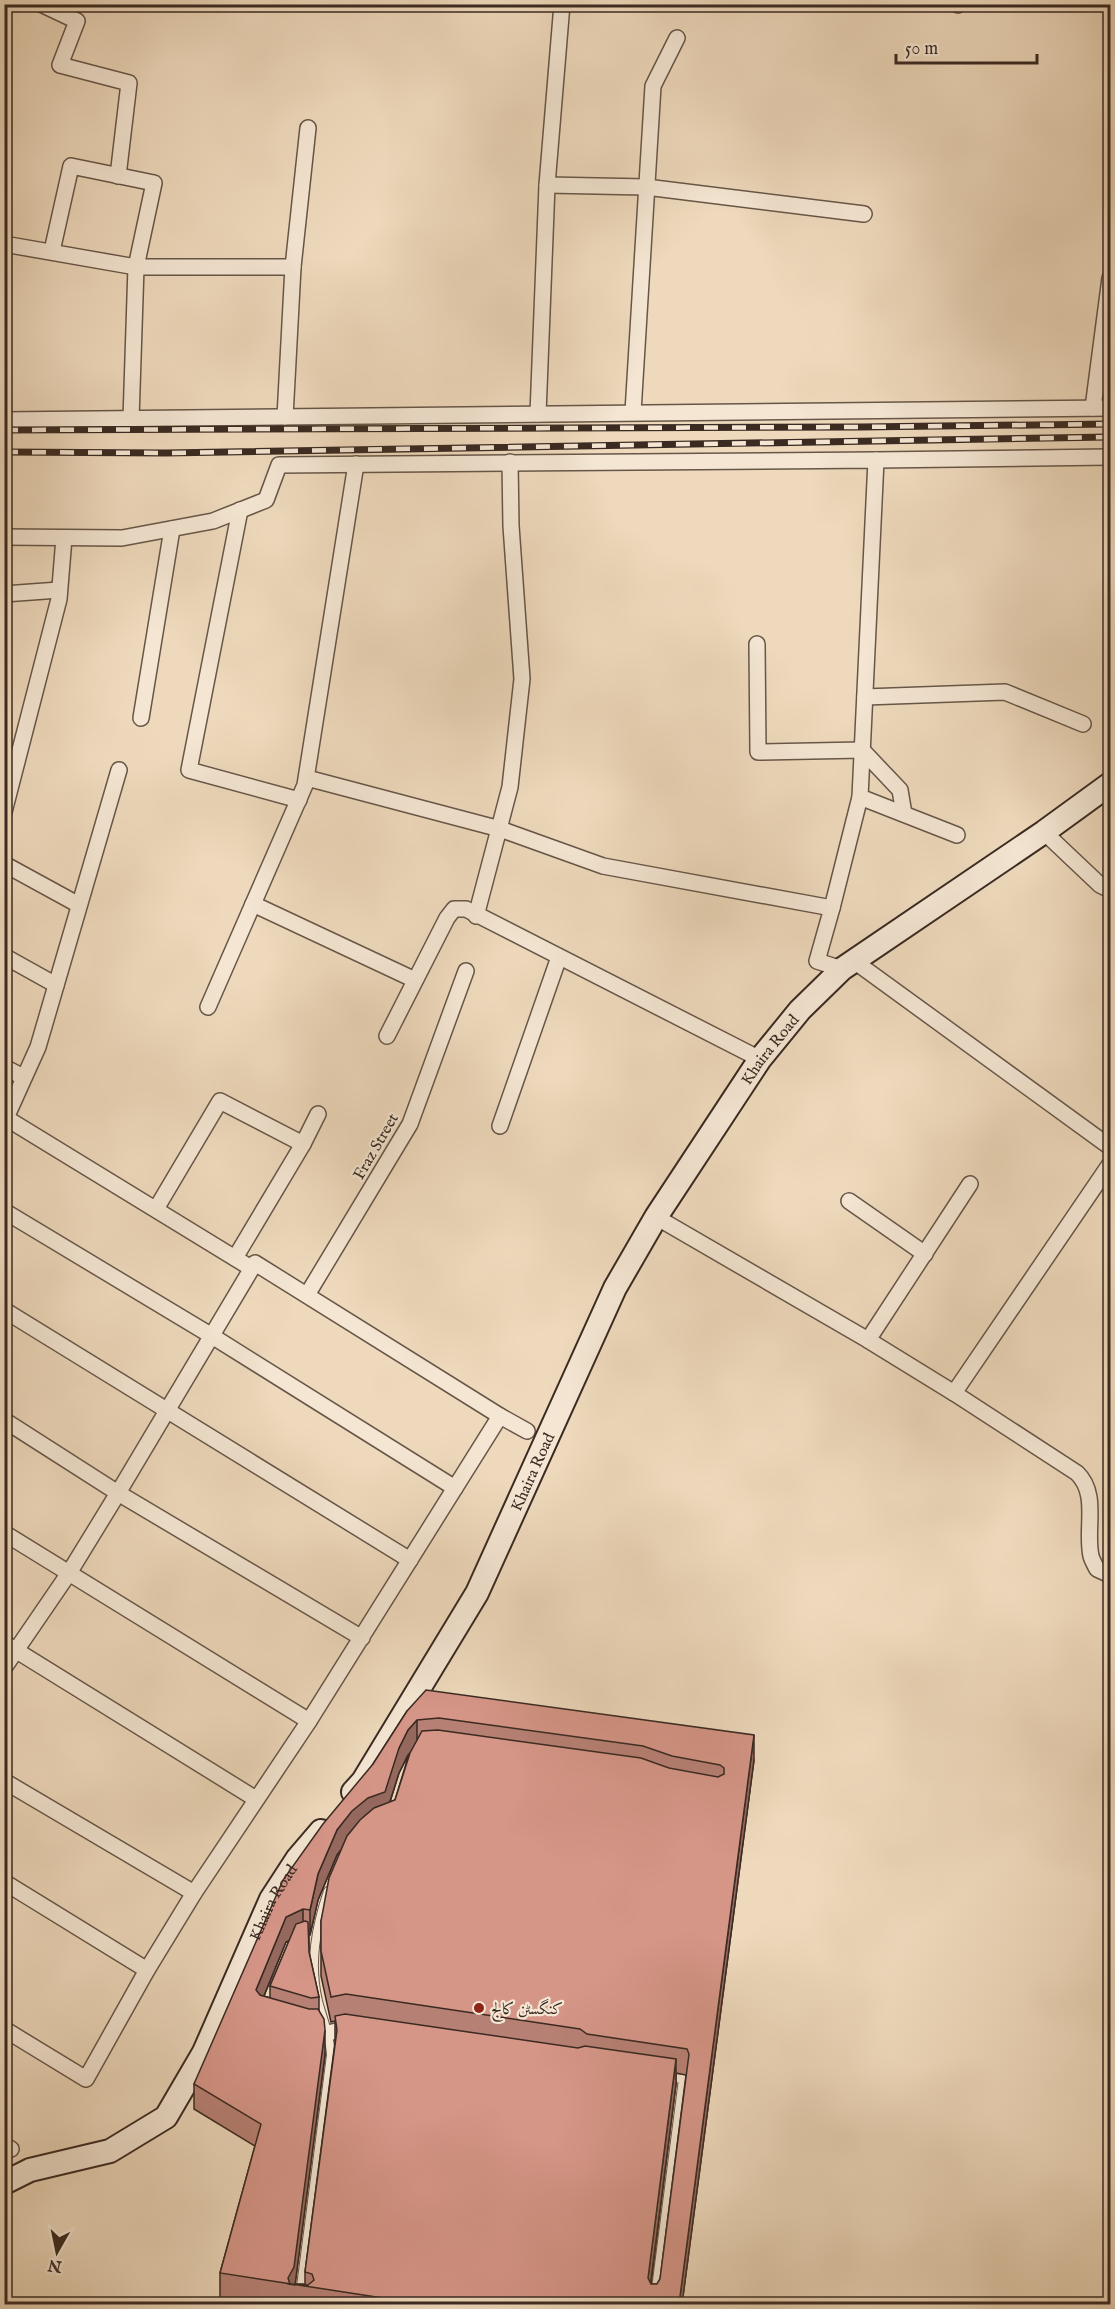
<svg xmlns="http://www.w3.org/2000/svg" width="1115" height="2309" font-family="'IM FELL English',Amiri,serif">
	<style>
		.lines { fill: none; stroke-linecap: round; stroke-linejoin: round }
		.lane-casing { stroke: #675648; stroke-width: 10 }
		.street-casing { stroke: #675648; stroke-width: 18 }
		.secondary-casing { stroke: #3a2a22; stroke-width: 26 }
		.lane { stroke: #f4e6d3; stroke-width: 8 }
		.street { stroke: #f4e6d3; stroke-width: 15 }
		.secondary { stroke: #f4e6d3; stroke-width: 22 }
		.rail-casing { stroke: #3a2a22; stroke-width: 7 }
		.rail { stroke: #f4e6d3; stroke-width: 4.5; stroke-dasharray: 14; stroke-linecap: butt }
		.wall { fill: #b78074; stroke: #3a2a22; stroke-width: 1.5; fill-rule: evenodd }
		.shaded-wall { fill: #95685e; stroke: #3a2a22; stroke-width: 1.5 }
		.building { fill: #d59587; stroke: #3a2a22; stroke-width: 1.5; fill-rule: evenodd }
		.poi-dot { fill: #8f2418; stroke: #f4e6d3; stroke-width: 2 }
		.labels { text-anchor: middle; stroke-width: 4.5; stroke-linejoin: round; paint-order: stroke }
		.street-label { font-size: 16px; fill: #3a2a22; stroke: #f4e6d3 }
		.poi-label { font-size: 16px; fill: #3a2a22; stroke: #f4e6d3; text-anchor: start }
	</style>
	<rect width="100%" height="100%" fill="#eed9bc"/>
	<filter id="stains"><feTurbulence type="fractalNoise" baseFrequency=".00333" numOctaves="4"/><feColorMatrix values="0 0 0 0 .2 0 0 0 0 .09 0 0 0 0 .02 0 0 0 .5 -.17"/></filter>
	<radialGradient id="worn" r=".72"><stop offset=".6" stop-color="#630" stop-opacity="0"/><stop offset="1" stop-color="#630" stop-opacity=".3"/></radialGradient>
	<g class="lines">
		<defs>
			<g id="lane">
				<path d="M294,2304L300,2294L331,2055C330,2036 323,2020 318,2001C309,1963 316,1927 328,1891"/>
				<path d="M654,2304L683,2079L666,2077"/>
			</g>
			<g id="street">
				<path d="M41,4L77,21L60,65L129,83L118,176"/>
				<path d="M958,5V4"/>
				<path d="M547,185L646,187L864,214"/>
				<path d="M4,244L136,267L131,419"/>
				<path d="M52,251L71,166L154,183L136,267H293L285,417"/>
				<path d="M293,267L308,128"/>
				<path d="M1093,408L1110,278"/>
				<path d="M633,412L653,86L677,38"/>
				<path d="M538,414L547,185L562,4"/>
				<path d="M4,420L1110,408"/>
				<path d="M876,460L1110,457"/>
				<path d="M240,510L189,770L299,800"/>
				<path d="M4,537L122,538L213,521L266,500L279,465L876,460L860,797L832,908L817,961L842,969"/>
				<path d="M4,594L59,590"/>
				<path d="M757,644L758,752L862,750L900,790L904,814"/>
				<path d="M865,697L1005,692L1083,724"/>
				<path d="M141,718L172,529"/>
				<path d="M307,778L500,829L603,866L832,908"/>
				<path d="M860,797L957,835"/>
				<path d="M4,812L59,599L64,538"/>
				<path d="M1044,832L1100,885L1110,890"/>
				<path d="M4,864L79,905"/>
				<path d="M253,904L415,980"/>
				<path d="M476,916L510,787L522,679L511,526L510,462"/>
				<path d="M4,956L56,985"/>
				<path d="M854,961L1110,1147"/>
				<path d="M208,1007L305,785L356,464"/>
				<path d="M387,1036L447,918L454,909H466L760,1059"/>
				<path d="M4,1067L23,1077"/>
				<path d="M6,1118L38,1047L119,770"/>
				<path d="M4,1120L6,1118L251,1268"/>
				<path d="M500,1126L559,957"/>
				<path d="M849,1201L925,1254"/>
				<path d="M156,1209L220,1101L303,1144L318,1114"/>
				<path d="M4,1211L212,1336L455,1488"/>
				<path d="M656,1217L868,1340L954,1393L1077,1473C1099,1494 1085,1529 1091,1556C1092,1560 1095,1565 1097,1569L1110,1575"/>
				<path d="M235,1258L303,1144"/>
				<path d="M307,1295L410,1124L466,971"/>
				<path d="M4,1310L410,1560"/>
				<path d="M868,1340L970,1184"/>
				<path d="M954,1393L1110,1164"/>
				<path d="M500,1416L527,1431"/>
				<path d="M4,1420L118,1493L69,1573L4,1668"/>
				<path d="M4,1533L309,1721"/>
				<path d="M4,1643L256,1799"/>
				<path d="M4,1781L194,1893"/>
				<path d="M4,1882L147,1970"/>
				<path d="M4,2029L86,2079L147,1970L194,1893L309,1721L500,1416L255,1263L118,1493L362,1638"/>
				<path d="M328,2033L345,2029L355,2030"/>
				<path d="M4,2145L11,2149"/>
			</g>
			<g id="secondary">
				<path id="s1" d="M353,1792L363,1781L477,1593L615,1288L656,1217L760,1059L800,1010L842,969L1044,832L1110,784"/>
				<path id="s2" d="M4,2183L30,2170L110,2151L166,2117L204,2052L271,1899L297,1859L321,1831"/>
			</g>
		</defs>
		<!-- lane casing -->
		<use href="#lane" class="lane-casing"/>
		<!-- street casing -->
		<use href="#street" class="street-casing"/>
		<!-- secondary casing -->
		<use href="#secondary" class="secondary-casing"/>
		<!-- lane -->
		<use href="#lane" class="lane"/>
		<!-- street -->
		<use href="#street" class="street"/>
		<!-- secondary -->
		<use href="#secondary" class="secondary"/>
		<defs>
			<g id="rail">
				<path d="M4,430L861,427L1110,424"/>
				<path d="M4,452L166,453L1110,437"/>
			</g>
		</defs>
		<!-- rail casing -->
		<use href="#rail" class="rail-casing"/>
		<!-- rail -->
		<use href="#rail" class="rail"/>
	</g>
	<!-- wall -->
	<path class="wall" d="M407,1711L754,1760L682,2304H258L220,2299V2273L255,2146L194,2109V2084L373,1764ZM409,1754L395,1800L390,1802L399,1773ZM341,1849L321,1921V1976L331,2022L335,2021V2042L305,2272V2284H295L325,2055L319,2010V1997L309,1952V1935H310L318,1900L337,1855ZM289,1941L270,1986V1998L264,1996L286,1942ZM676,2073L686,2075L660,2279L657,2284H651L676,2084Z"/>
	<!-- shaded-wall -->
	<g class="shaded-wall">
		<path d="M417,1720V1746L408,1755L399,1773L385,1817L352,1836L337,1855L318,1900L310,1935V1910L318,1874L337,1830L399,1748L408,1730Z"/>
		<path d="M754,1735V1760L682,2304H679Z"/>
		<path d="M303,1909V1934L286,1942L256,2015V1990L286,1917Z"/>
		<path d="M325,2030V2055L295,2285L288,2284V2278Z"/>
		<path d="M676,2059V2084L648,2303V2278Z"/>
	</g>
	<!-- building -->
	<g class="building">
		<path d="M426,1690L754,1735L679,2304H422L220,2273L261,2124L194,2084L283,1880L323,1824L373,1764L407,1711ZM439,1718L643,1746L672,1756L720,1765L724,1768V1774L718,1777L669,1768L641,1758L438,1730L422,1731L410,1753L395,1800L374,1808L360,1820L347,1836L329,1878L321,1921V1951L331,1997L346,1994L580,2029L587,2034L687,2049L689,2054L660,2279L657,2284H651L648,2278L676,2059L585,2046L578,2048L345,2014L335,2016L337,2030L305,2272L312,2274L314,2280L308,2285L290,2284L288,2278L294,2267L325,2030L324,2019L318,2009H309L260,1995L256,1990L286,1917L303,1909L310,1910L318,1874L337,1830L352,1811L368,1798L385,1792L399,1748L408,1730L417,1720Z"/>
		<path d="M305,1921L308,1922L309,1952L319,1997L311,1998L270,1986L296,1924Z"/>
	</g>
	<!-- markers -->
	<circle class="poi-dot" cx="479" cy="2008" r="6"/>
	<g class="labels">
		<!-- street labels -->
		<g class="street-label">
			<text dy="6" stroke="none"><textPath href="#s1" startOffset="854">Khaira Road</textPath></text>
			<text transform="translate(375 1146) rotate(-60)" y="6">Fraz Street</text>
			<text dy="6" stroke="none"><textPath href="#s1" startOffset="368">Khaira Road</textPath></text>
			<text dy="6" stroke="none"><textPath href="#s2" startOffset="417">Khaira Road</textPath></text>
		</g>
		<!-- poi labels -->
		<g class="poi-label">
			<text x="491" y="2014">کنگسٹن کالج</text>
		</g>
	</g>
	<!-- margin -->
	<rect width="1115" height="2309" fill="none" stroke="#eed9bc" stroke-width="24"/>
	<rect x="6" y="6" width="1103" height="2297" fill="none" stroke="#3a2a22" stroke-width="3"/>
	<rect x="12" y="12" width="1091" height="2285" fill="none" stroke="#3a2a22" stroke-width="1.5"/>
	<!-- north arrow -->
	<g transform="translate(57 2252) rotate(189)" stroke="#f4e6d3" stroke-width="4.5" paint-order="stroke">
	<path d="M0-4.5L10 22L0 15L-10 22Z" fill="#3a2a22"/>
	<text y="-9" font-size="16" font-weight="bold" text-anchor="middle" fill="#3a2a22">N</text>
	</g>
	<!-- scale -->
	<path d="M896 54v9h141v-9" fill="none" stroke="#3a2a22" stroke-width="3"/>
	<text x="905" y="54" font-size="18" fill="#3a2a22" stroke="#f4e6d3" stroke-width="4.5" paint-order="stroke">50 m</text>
	<rect width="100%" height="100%" filter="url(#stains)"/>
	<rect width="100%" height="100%" fill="url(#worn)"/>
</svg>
